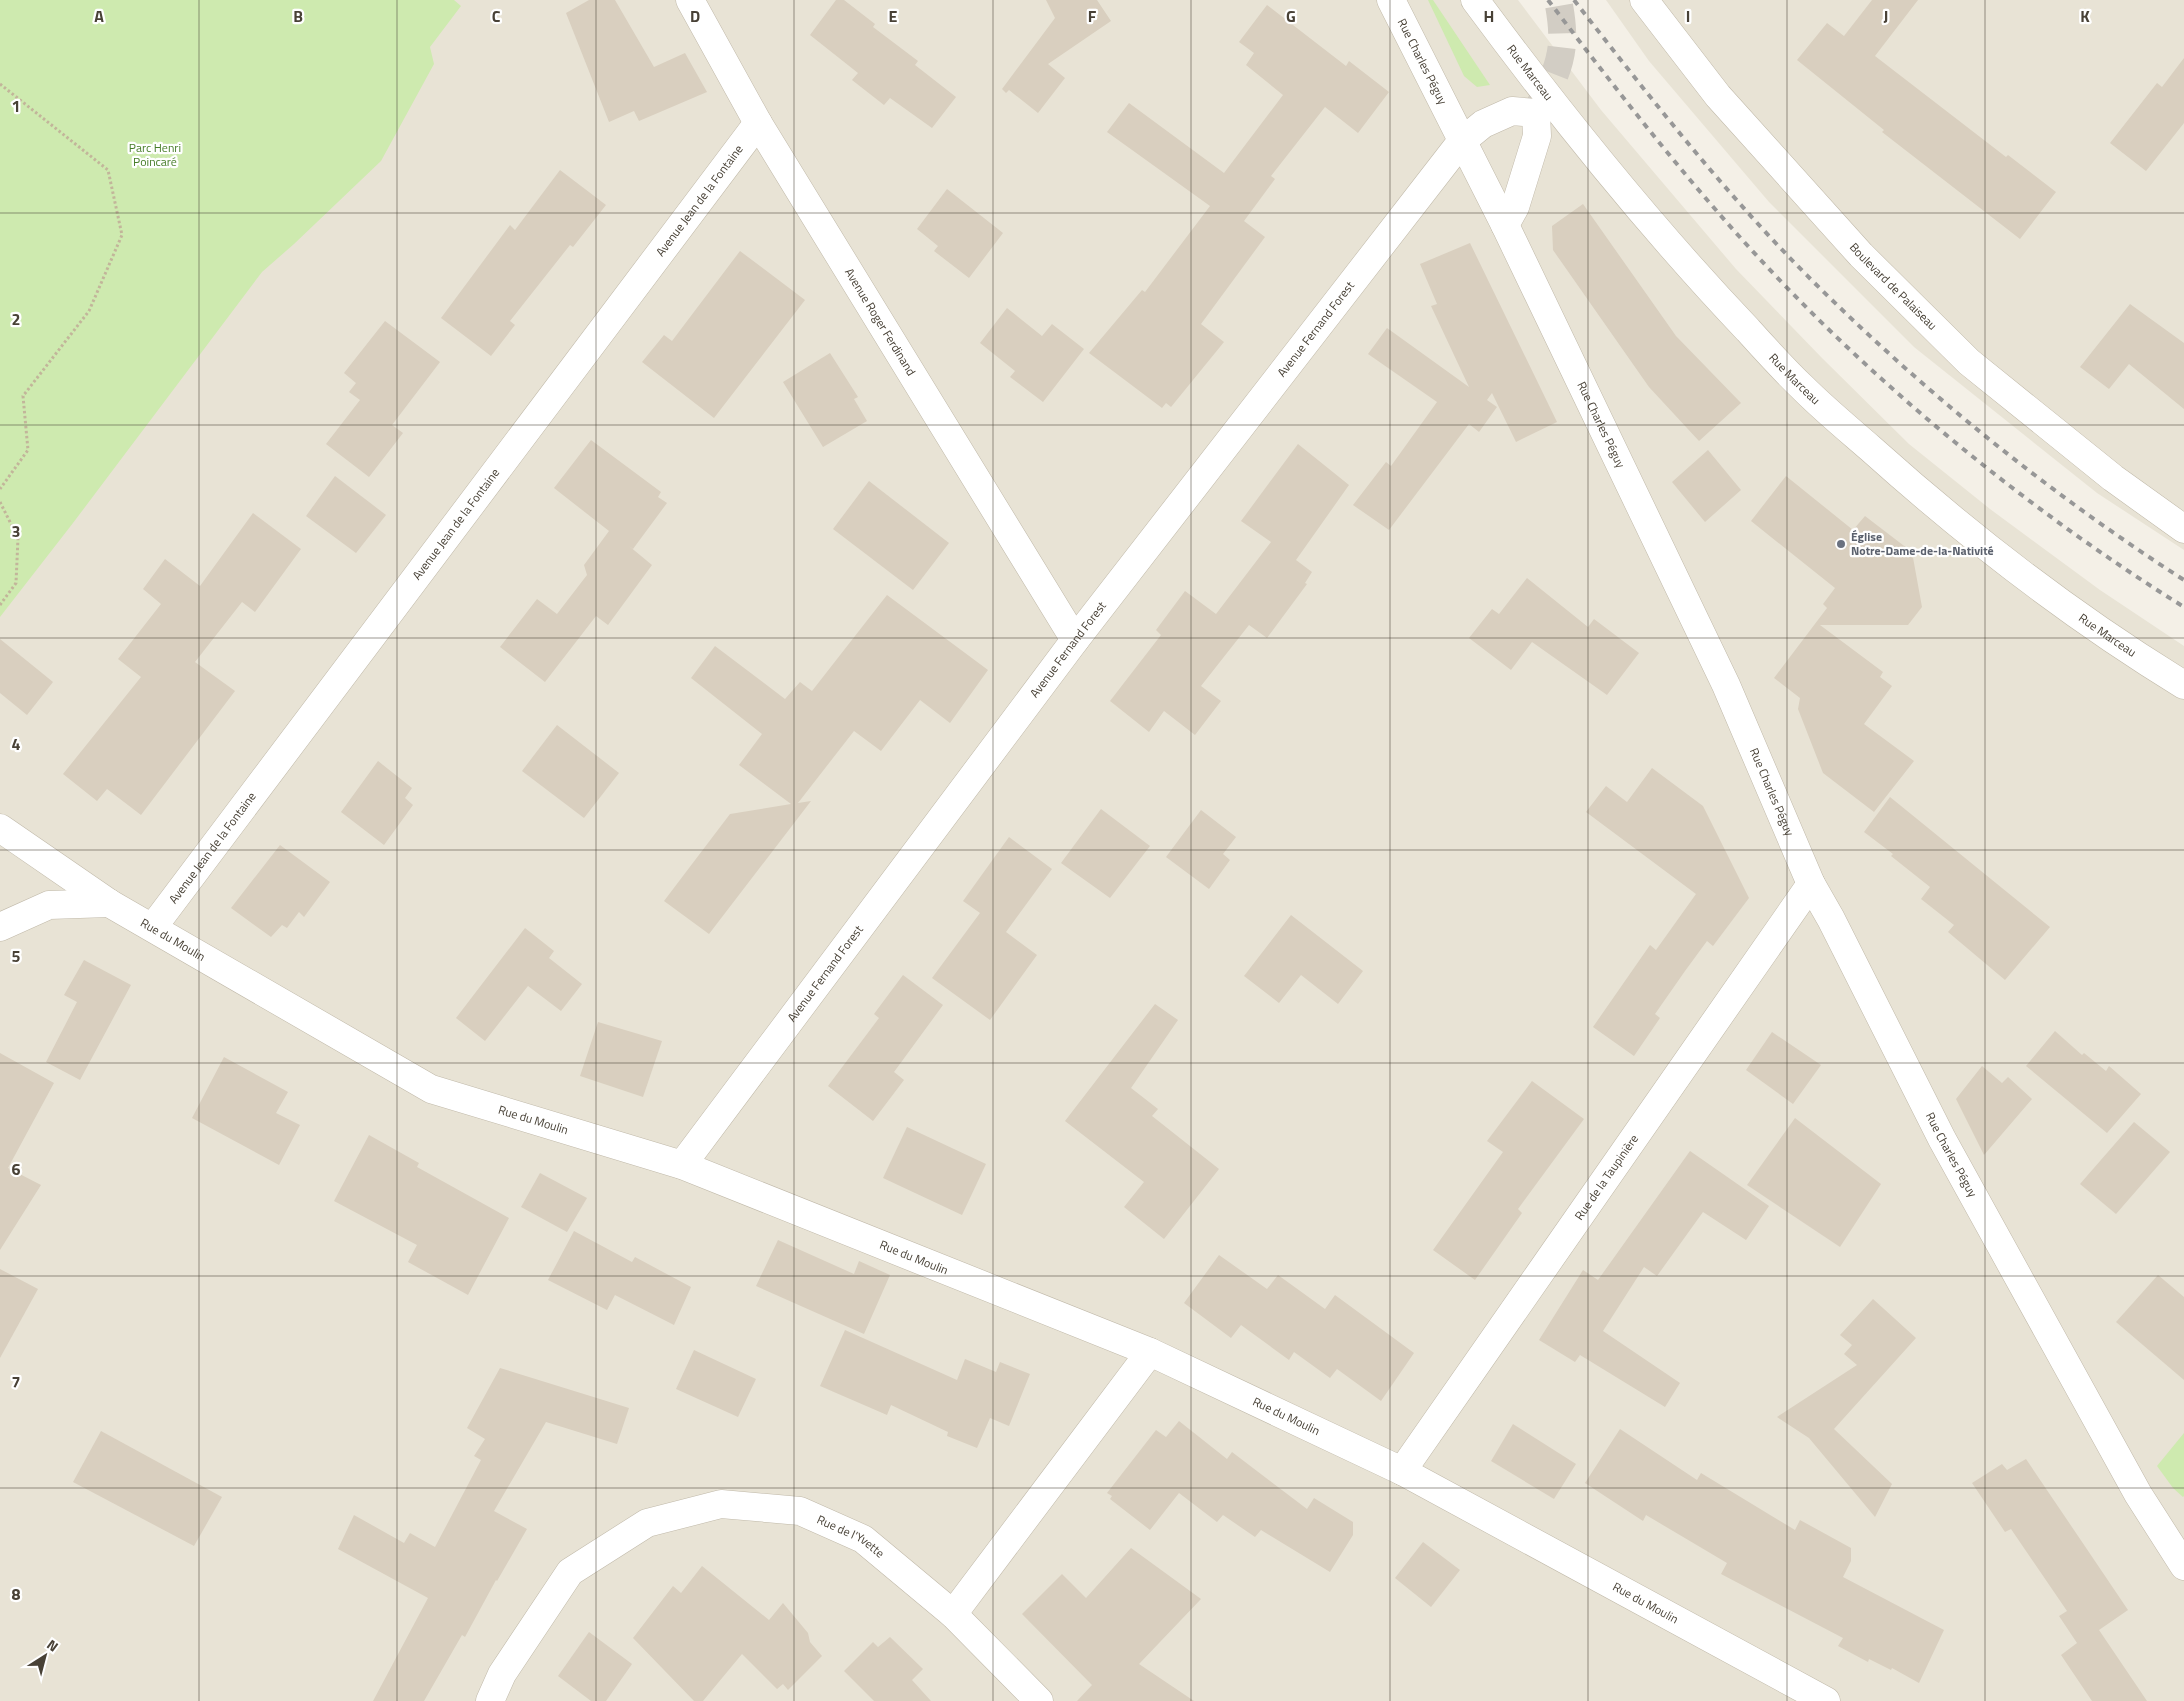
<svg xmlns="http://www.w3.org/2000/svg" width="2184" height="1701" font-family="'Titillium Web',sans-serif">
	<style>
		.residential { fill: #e8e3d5 }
		.green { fill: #ceeaaf }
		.building { fill: #d9cfbf }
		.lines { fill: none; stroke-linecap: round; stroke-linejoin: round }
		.minor-tunnel { stroke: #d2cdc4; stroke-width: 28; stroke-dasharray: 28 14; stroke-linecap: butt }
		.minor-casing { stroke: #c0b9a9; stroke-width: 29 }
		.path { stroke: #c2b59a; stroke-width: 3; stroke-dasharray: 2.5 2.5; stroke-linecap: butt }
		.minor { stroke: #fff; stroke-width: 28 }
		.rail { stroke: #979797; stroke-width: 4; stroke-dasharray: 6 6; stroke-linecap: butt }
		.grid { fill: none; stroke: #484136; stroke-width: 1; stroke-opacity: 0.55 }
		.worship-dot { fill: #6b7280; stroke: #fff; stroke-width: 2 }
		.labels { text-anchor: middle; stroke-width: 4.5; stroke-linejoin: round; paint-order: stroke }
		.street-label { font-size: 12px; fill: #484136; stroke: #fff }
		.park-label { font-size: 12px; fill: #457c27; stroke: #fff }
		.worship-label { font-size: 12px; font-weight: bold; fill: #5b616d; stroke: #fff; text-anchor: start }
		.grid-label { font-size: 16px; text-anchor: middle; font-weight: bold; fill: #484136; stroke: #fff; stroke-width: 4.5; stroke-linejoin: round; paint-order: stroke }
	</style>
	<rect width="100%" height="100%" fill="#f4f0e7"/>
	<!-- residential -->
	<g class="residential">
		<path d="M0,0H1518L1601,110L1736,269L1822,358L1909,444L1990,509L2100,590L2184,646V1701H0Z"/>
		<path d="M1606,0H2184V550L2097,493L1914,347L1769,202L1649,61Z"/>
	</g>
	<!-- green -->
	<g class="green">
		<path d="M0,0H454L461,6L430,47L434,64L381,161L294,244L262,272L73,523L0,617Z"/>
		<path d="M1428,0H1433L1490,85L1477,87L1464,76Z"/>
		<path d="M2184,1433V1496L2183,1497L2173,1488L2157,1466Z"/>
	</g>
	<!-- building -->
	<g class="building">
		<path d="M589,0H615L654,67L685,53L707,92L639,121L634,111L609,122L566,13Z"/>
		<path d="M836,0H844L875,24L873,27L918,61L915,65L956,97L932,128L890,98L884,105L852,80L858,73L810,35Z"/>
		<path d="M1046,0H1097L1111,21L1048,64L1065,78L1038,113L1009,90L1006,93L1002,89L1055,18Z"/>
		<path d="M1872,0H1918L1875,56L2006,157L2008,155L2056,192L2020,239L1882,132L1884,130L1797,60L1827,23L1844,36Z"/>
		<path d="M1267,5L1346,66L1349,61L1389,92L1358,133L1325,107L1271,176L1275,179L1244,221L1265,237L1201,324L1224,342L1171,407L1166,403L1162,408L1089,353L1142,290L1145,292L1210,206L1107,132L1129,103L1224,173L1283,95L1246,65L1254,53L1239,42Z"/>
		<path d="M2184,58V123L2146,171L2110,143L2157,83L2162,87Z"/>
		<path d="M560,170L606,205L573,247L570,245L510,321L515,325L491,356L441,318L510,225L515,230Z"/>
		<path d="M947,189L1003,233L969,278L934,251L938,246L917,229Z"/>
		<path d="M1583,204L1676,336L1741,403L1699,441L1649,387L1553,250L1552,226Z"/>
		<path d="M1470,243L1557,422L1516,442L1492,393L1487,400L1497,407L1479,432L1469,424L1389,530L1353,505L1386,462L1391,466L1437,402L1368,354L1387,328L1469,387L1431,306L1437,304L1420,264Z"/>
		<path d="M740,251L805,300L714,418L642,362L664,335L672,341Z"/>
		<path d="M2130,304L2184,343V409L2129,364L2109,389L2080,367Z"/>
		<path d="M1007,308L1042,336L1052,324L1084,349L1043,402L1010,377L1015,371L980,343Z"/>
		<path d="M385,321L440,362L392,425L403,433L369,477L326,444L360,400L349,392L356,383L344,373Z"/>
		<path d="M830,353L858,397L854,399L867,421L823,447L783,382Z"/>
		<path d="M591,440L661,492L658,497L667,503L633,549L629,546L652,565L608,625L596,616L545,682L500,647L537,599L557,614L587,575L584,565L609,531L554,488Z"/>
		<path d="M1298,444L1349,485L1296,560L1312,572L1305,583L1307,584L1267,638L1249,625L1201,686L1221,701L1195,735L1164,711L1149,732L1110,701L1161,635L1156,630L1185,591L1216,614L1271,542L1241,521Z"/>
		<path d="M1708,450L1741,490L1705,522L1672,482Z"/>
		<path d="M335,476L386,515L356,553L306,516Z"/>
		<path d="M1786,476L1853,530L1865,516L1912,552L1922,607L1908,625H1820L1883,672L1880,677L1892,686L1864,724L1914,761L1874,812L1823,773L1798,709L1800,698L1774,678L1827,608L1823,604L1835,588L1751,521Z"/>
		<path d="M869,481L949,543L913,590L833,529Z"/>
		<path d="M253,513L301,549L255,612L242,602L195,662L235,691L141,815L107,789L97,801L63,774L141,677L118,659L161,604L143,589L165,559L200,586Z"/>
		<path d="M1527,578L1588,627L1594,619L1639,653L1607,695L1532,642L1511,670L1469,638L1492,609L1499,614Z"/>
		<path d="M887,595L988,670L950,723L920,700L881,751L854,731L798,803L811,801L709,934L664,901L730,814L791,804L739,765L762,734L691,678L715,646L785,699L800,682L812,691Z"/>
		<path d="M0,639L53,682L27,715L0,693Z"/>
		<path d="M557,725L619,773L584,818L522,771Z"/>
		<path d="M378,761L412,788L405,798L413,805L384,845L341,812Z"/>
		<path d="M1652,768L1703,806L1749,898L1713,946L1707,941L1685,971L1655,1014L1660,1018L1634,1056L1593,1027L1650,945L1656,950L1696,894L1586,812L1606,786L1627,802Z"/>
		<path d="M1890,797L2050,927L2005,980L1948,932L1954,925L1921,899L1930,887L1891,856L1893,854L1864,832Z"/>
		<path d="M1101,809L1150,846L1110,898L1061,863Z"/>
		<path d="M1201,810L1236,837L1223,854L1230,860L1209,889L1166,857Z"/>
		<path d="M1009,837L1052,869L1006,932L1037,955L990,1020L932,978L980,913L963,901Z"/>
		<path d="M280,845L330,882L304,917L299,912L287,928L282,925L271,937L231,908Z"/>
		<path d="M1291,915L1363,971L1338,1004L1301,975L1279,1003L1244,976Z"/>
		<path d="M525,928L554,951L549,958L582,984L561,1011L528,986L485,1041L456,1018Z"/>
		<path d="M84,960L131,985L80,1080L46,1062L77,1002L64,995Z"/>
		<path d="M903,975L943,1005L894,1072L904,1080L873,1121L828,1086L879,1018L874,1014Z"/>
		<path d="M1155,1004L1178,1020L1131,1088L1158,1109L1152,1116L1219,1169L1164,1239L1124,1207L1144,1182L1065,1121Z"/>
		<path d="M598,1022L662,1041L643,1097L580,1076Z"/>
		<path d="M2055,1031L2082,1055L2084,1053L2106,1071L2109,1066L2141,1094L2107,1133L2026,1066Z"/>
		<path d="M1772,1032L1821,1065L1793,1104L1746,1070Z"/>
		<path d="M0,1053L54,1083L8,1168L41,1185L0,1250Z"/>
		<path d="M224,1057L288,1092L276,1113L300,1125L279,1165L192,1118Z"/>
		<path d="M1982,1066L2002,1083L2008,1077L2032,1099L1984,1155L1956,1099Z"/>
		<path d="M1532,1081L1584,1119L1518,1209L1522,1213L1475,1280L1433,1250L1503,1152L1487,1141Z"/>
		<path d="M1795,1118L1881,1184L1840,1247L1747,1185Z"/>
		<path d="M2134,1122L2170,1152L2116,1214L2080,1184Z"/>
		<path d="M907,1127L986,1164L962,1215L883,1178Z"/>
		<path d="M369,1135L419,1163L417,1167L509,1218L468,1295L408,1262L417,1245L334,1201Z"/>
		<path d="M1690,1151L1769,1206L1746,1240L1703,1212L1657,1276L1644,1267L1603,1331L1680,1383L1665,1407L1580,1355L1575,1362L1539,1340L1583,1270L1598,1280Z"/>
		<path d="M540,1173L587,1198L567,1232L521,1207Z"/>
		<path d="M574,1231L632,1262L635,1257L691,1287L674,1325L615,1295L607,1310L548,1280Z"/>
		<path d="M778,1240L854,1274L859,1261L890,1275L864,1334L756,1286Z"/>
		<path d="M1219,1255L1267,1289L1278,1275L1325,1309L1335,1295L1414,1353L1381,1401L1337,1369L1330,1378L1294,1352L1289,1360L1241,1325L1231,1338L1184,1303Z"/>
		<path d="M0,1269L38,1289L0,1358Z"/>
		<path d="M2158,1275L2184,1297V1380L2116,1322Z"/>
		<path d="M1873,1299L1916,1338L1834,1429L1892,1484L1875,1517L1809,1438L1777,1417L1857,1365L1844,1354L1852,1345L1840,1335Z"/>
		<path d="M845,1330L957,1380L965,1359L996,1372L1000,1362L1030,1374L1009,1426L990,1418L977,1448L947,1436L948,1432L891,1405L887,1415L820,1386Z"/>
		<path d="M694,1350L756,1379L738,1417L676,1389Z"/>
		<path d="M500,1368L629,1408L617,1444L546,1422L494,1511L527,1529L497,1581L496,1580L465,1637L462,1635L424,1701H373L428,1598L338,1549L354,1515L404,1543L410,1533L435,1547L481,1460L474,1456L485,1439L467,1428Z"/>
		<path d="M1179,1421L1227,1459L1232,1452L1307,1509L1314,1498L1353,1522V1535L1330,1572L1261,1530L1255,1537L1223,1515L1217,1522L1179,1493L1150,1530L1110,1499L1112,1496L1107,1493L1156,1430L1166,1437Z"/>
		<path d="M1513,1424L1576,1464L1554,1499L1491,1461Z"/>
		<path d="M1620,1429L1697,1480L1701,1473L1795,1530L1800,1520L1851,1548V1561L1843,1577L1944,1630L1919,1683L1892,1668L1891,1670L1869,1659L1868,1662L1838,1646L1843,1638L1721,1574L1727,1563L1646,1515L1643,1521L1585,1483Z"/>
		<path d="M101,1431L222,1497L194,1546L73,1482Z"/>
		<path d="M2026,1459L2128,1610L2099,1630L2147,1701H2092L2061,1655L2077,1643L2059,1616L2067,1611L2011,1529L2005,1532L1972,1483L2002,1464L2007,1470Z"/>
		<path d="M1423,1542L1460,1570L1431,1607L1395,1578Z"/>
		<path d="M1131,1548L1201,1599L1139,1664L1194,1701H1077L1092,1685L1022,1614L1062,1574L1086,1598Z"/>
		<path d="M702,1566L769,1620L783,1603L808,1633L810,1642L822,1656L788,1690L783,1684L777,1689L742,1654L703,1701H694L633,1638L673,1586L681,1593Z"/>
		<path d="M589,1632L632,1664L606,1701H591L558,1676Z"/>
		<path d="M890,1637L923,1669L912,1680L931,1701H874L844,1671L873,1642L878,1647Z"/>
	</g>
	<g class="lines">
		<!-- minor-tunnel -->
		<path class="minor-tunnel" d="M1536,112C1560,68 1568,50 1558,0"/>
		<defs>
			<g id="minor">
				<path id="s1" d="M690,0L758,123L1075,640"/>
				<path id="s2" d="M1391,0L1505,225L1726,685L1811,884L1831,919L1942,1139L2138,1494L2184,1566"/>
				<path id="s3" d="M1475,0C1560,115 1650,227 1748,330C1766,350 1784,370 1803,388C1824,409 1847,428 1870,448C1968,536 2071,616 2184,685"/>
				<path id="s4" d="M1644,0L1718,96L1861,255L1969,362L2113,478L2184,529"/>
				<path id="s5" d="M0,828L109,903L431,1089L682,1165L1150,1352L1402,1471L1826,1701"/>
				<path d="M0,927L49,905L109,903"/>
				<path id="s6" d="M153,927L758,123"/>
				<path id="s7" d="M682,1165L1075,640L1461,142L1483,124L1512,111L1536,113L1537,136L1515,207L1505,225"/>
				<path id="s8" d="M1402,1471L1811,884"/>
				<path d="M953,1614L1150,1352"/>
				<path id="s9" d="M490,1701L502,1674L570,1572L647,1523L721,1504L800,1511L863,1539L953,1614L1039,1701"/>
			</g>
		</defs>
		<!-- minor casing -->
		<use href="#minor" class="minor-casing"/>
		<!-- path -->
		<g class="path">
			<path d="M0,84L108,170L122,235L89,311L23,396L28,450L0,489"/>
			<path d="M0,502L18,538L16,583L0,605"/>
		</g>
		<!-- minor -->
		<use href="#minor" class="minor"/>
		<!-- rail -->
		<g class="rail">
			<path d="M1548,0C1612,84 1676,167 1747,245C1871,382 2028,510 2184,607"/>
			<path d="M1574,0C1655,104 1737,209 1832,300C1939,404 2058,499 2184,580"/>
		</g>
	</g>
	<!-- grid -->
	<path class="grid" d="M199,0V1701M397,0V1701M596,0V1701M794,0V1701M993,0V1701M1191,0V1701M1390,0V1701M1588,0V1701M1787,0V1701M1985,0V1701M0,213H2184M0,425H2184M0,638H2184M0,850H2184M0,1063H2184M0,1276H2184M0,1488H2184"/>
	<!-- markers -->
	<circle class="worship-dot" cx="1841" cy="544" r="5"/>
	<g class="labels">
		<!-- street labels -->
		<g class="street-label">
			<text dy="4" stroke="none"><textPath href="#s2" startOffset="69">Rue Charles Péguy</textPath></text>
			<text dy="4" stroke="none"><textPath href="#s3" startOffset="91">Rue Marceau</textPath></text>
			<text dy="4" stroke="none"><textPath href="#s6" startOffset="909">Avenue Jean de la Fontaine</textPath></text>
			<text dy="4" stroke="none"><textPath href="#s4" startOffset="380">Boulevard de Palaiseau</textPath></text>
			<text dy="4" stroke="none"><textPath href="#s1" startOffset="374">Avenue Roger Ferdinand</textPath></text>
			<text dy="4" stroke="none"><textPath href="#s7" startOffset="1049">Avenue Fernand Forest</textPath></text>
			<text dy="4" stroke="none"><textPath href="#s3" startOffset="496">Rue Marceau</textPath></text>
			<text dy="4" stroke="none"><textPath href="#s2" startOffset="474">Rue Charles Péguy</textPath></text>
			<text dy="4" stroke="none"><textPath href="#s6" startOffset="504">Avenue Jean de la Fontaine</textPath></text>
			<text dy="4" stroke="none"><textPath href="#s3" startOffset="901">Rue Marceau</textPath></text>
			<text dy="4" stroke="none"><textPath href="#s7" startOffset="644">Avenue Fernand Forest</textPath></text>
			<text dy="4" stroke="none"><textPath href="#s2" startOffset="879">Rue Charles Péguy</textPath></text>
			<text dy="4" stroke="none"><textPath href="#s6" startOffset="99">Avenue Jean de la Fontaine</textPath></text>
			<text dy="4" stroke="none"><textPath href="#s5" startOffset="206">Rue du Moulin</textPath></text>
			<text dy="4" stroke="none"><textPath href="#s7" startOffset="239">Avenue Fernand Forest</textPath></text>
			<text dy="4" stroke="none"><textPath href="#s5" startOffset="611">Rue du Moulin</textPath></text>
			<text dy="4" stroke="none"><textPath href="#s2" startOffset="1284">Rue Charles Péguy</textPath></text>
			<text dy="4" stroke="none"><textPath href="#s8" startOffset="358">Rue de la Taupinière</textPath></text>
			<text dy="4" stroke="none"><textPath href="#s5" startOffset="1016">Rue du Moulin</textPath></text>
			<text dy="4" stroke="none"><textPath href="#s5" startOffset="1421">Rue du Moulin</textPath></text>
			<text dy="4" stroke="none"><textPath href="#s9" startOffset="456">Rue de l'Yvette</textPath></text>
			<text dy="4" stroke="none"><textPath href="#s5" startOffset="1826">Rue du Moulin</textPath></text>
		</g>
		<!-- park labels -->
		<g class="park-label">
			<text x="155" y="152">Parc Henri<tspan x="155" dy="14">Poincaré</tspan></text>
		</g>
		<!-- worship labels -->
		<g class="worship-label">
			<text x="1851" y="541">Église<tspan x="1851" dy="14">Notre-Dame-de-la-Nativité</tspan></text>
		</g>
	</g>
	<g class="grid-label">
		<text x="99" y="22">A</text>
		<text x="298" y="22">B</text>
		<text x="496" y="22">C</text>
		<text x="695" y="22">D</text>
		<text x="893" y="22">E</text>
		<text x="1092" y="22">F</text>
		<text x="1291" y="22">G</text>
		<text x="1489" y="22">H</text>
		<text x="1688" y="22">I</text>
		<text x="1886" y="22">J</text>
		<text x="2085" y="22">K</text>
		<text x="16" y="112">1</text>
		<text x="16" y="325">2</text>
		<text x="16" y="537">3</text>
		<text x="16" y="750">4</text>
		<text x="16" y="962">5</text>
		<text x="16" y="1175">6</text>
		<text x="16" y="1388">7</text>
		<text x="16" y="1600">8</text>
	</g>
	<!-- north arrow -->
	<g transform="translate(45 1656) rotate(36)" stroke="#ffffff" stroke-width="4" paint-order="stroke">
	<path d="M0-4L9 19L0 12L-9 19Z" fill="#484136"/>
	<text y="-8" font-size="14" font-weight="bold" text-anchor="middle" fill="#484136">N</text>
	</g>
</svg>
